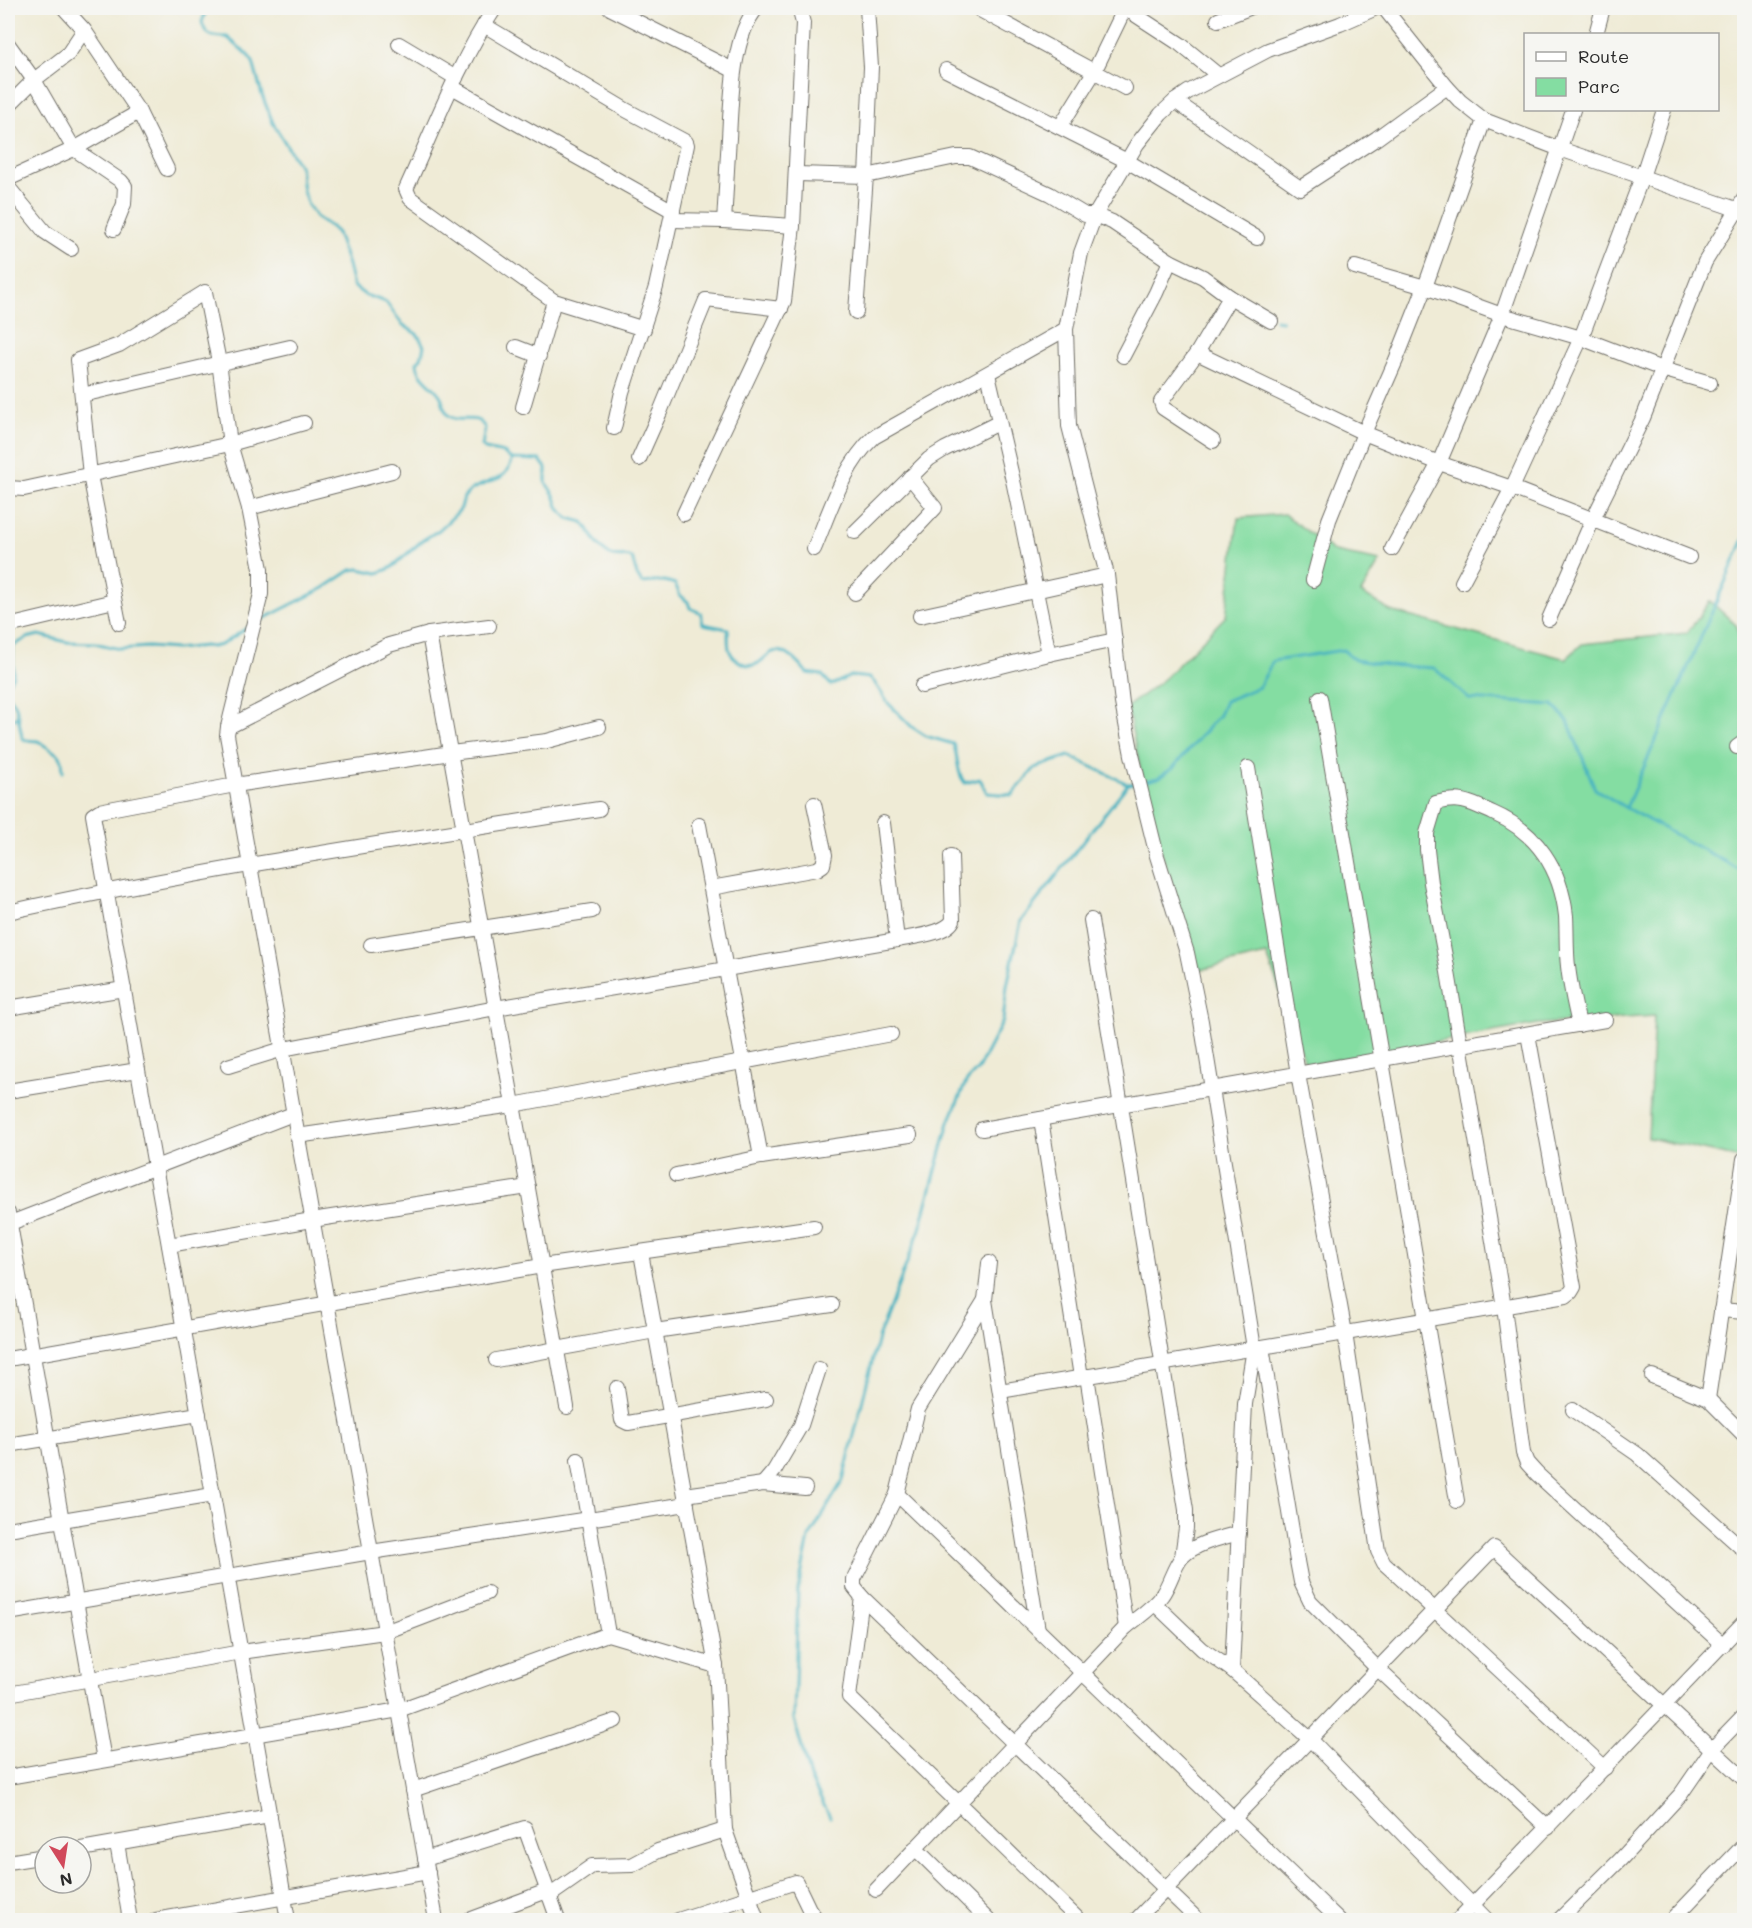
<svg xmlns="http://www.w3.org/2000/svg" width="1752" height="1928" font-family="Mali,sans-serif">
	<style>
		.green { fill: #84dda2; stroke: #588466; stroke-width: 1.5 }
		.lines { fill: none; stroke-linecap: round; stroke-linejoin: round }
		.stream { stroke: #45b2c1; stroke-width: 3 }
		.minor-casing { stroke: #706e67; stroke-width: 16 }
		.minor { stroke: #fff; stroke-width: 14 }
	</style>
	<rect width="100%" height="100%" fill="#f6f6f2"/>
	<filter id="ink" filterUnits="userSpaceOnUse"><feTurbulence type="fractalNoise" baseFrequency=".0167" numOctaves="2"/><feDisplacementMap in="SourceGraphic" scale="12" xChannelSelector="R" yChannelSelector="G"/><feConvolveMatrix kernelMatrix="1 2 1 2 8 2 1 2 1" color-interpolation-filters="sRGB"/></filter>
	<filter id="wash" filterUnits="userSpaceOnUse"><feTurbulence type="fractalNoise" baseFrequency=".008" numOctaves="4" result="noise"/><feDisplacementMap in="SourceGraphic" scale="24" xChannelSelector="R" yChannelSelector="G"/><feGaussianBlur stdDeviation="1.35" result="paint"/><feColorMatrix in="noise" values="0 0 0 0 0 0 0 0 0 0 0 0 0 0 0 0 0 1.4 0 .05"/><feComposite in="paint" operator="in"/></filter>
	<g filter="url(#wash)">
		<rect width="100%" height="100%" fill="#efebd6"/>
		<!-- green -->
		<path class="green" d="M1284,514L1335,552L1380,561L1361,593L1390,611L1566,659L1582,644L1687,633L1710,601L1737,626L1744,660V1159L1648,1138L1654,1016L1538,1024L1306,1065L1267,955L1199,970L1152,823L1127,707L1164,679L1226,616L1238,518Z"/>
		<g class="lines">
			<!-- stream -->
			<g class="stream">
				<path d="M207,8L202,22C205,37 214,37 227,37L247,54L253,62L262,95L273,123L300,167L303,191L308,205L316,217L331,227L337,233L348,265L353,286L365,295L386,302L402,324L418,335L424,346L421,358L417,362C417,378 436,386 441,397C444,403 443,413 451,417C464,424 476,412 485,428L482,446L485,449L504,453L511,459L540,460L546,468V483L554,495L559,509L568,518L583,522C593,534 597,550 613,556C620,558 626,555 632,558L637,575L642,583L665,581L675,584L680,595L688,602L690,608L701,613L703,624L728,629C729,643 725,653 740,662C763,675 764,646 782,652C792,655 800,664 807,673L822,675L831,685L851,676L870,678L874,682L888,703L912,727L926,736L953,744C959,756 956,773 965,783L980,779L987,793L1012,795L1035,768L1069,756L1128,784L1136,783"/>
				<path d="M1275,320L1282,321"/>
				<path d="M263,619L324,588L351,570L359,569L378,573L391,568L423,540L439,530L457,513L461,508L464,497L472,489L501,477L508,470L513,459"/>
				<path d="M8,684L13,675V646L27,638L39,635L67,642L95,643L120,649L148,647L176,649L205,646L212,647L221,645L247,628"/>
				<path d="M8,695L16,706L22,737L25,740L38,741L59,755L62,760L63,772"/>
				<path d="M8,722L19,716"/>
				<path d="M1142,782L1158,778L1173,768L1219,715L1225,701L1259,687L1273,661L1343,650L1355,660L1387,665L1434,668L1469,699L1553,705L1568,721L1595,789L1626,808L1744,872"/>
				<path d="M1626,808L1744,539"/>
				<path d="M830,1817L810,1778L794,1719L798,1590L809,1538L843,1480L878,1338L920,1229L949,1122L966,1082L978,1069L1003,1021L1007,986L1021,921L1128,784"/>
			</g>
		</g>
	</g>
	<g filter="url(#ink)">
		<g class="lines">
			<defs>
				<g id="minor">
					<path d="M64,8L84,30L139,112L167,169"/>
					<path d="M495,8C458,63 434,128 406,189L410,198L554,301L644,329"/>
					<path d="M610,8L733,70"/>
					<path d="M1125,8L1180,44L1218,75"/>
					<path d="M1384,8L1447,87L1460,101L1484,120L1560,149L1739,210L1744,213"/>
					<path d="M980,10L1125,88"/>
					<path d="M1218,20L1249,8"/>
					<path d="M484,25L626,110L686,142L687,145L656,287L622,392L614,428"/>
					<path d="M1596,34L1603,8"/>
					<path d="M8,44L34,80L74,149L121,181L125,186L124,204L114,229"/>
					<path d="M399,44L456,78"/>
					<path d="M946,70L1127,161L1257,238"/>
					<path d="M452,87L673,211"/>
					<path d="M1175,101L1300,188L1377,138L1447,87"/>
					<path d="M8,106L34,80L68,54L84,30"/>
					<path d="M1060,127L1094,72L1125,8"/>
					<path d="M797,174L866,176L956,157H970L1050,194L1085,215H1095L1112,222L1170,261L1203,277L1230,297L1271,321"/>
					<path d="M8,179L74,149L139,112"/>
					<path d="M8,187L45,232L71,249"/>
					<path d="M671,220L724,221L793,226"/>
					<path d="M724,221C726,193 727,165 729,138C731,102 732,35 757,8"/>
					<path d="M1355,267L1425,287L1502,315L1581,338L1662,369L1710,383"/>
					<path d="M856,312L866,176L871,67L867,8"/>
					<path d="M516,347L539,356"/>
					<path d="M1197,353L1364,433L1439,463L1512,488L1689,557"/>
					<path d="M1123,356L1156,293L1170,261"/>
					<path d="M988,374L1014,485L1049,654"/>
					<path d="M82,395L290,347"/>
					<path d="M523,407L554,301"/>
					<path d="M1213,441L1163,408L1161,402L1197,353L1230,297"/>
					<path d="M639,459L660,412L706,300L781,309"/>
					<path d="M8,488L24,489L230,444L304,423"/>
					<path d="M249,508L392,471"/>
					<path d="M684,514L784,301L793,226L803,23L799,8"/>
					<path d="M855,532L929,459L945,449L998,423"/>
					<path d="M814,549C830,511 843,466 874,437L1066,329"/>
					<path d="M1392,549L1439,463L1502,315L1573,110"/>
					<path d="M1313,580L1329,520L1364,433L1396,360L1425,287L1484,120"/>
					<path d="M1462,582L1512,488L1581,338L1642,177L1664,110"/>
					<path d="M855,593L935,508L910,477"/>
					<path d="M920,616L1107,575"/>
					<path d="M1549,619L1593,519L1643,418L1705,262L1744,199"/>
					<path d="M119,623L90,475L78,360L119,345L205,292L219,362L230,444L249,508L261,569V594L228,727"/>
					<path d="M8,626L114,601"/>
					<path d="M429,634L567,1407"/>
					<path d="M922,686L1049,654L1115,640"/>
					<path d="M1320,698L1457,1501"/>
					<path d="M1737,747L1744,742"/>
					<path d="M1248,768L1298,1074L1345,1333L1378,1551L1384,1563L1395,1573L1605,1768"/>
					<path d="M699,825L761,1157"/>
					<path d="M711,888L817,869L823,865L825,855L814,804"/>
					<path d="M8,912C203,869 401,840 599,809"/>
					<path d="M1091,920L1186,1510V1528L1182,1557"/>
					<path d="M897,940C911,937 947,934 953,920L951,856"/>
					<path d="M371,945L592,911"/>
					<path d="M8,1008L124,989"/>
					<path d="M1579,1025C1575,1006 1570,986 1568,966C1566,950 1567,933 1566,916C1561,869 1537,832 1493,813C1471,803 1460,796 1436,803L1427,833V850L1431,883L1448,972L1504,1307L1523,1453L1527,1463L1537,1474L1723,1645"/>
					<path d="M228,1066L283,1049L496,1008L897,940L883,823"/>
					<path d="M8,1091L138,1070"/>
					<path d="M1041,1119L1081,1377"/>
					<path d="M982,1129L1605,1020"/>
					<path d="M297,1136L513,1105L891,1034"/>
					<path d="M676,1175L761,1157L910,1135"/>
					<path d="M8,1213L104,1760"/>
					<path d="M8,1224L293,1114"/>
					<path d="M169,1245L312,1220L528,1187"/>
					<path d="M641,1253L716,1666L725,1830L757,1920"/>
					<path d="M989,1263L985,1300L1038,1630"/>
					<path d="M985,1300L918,1409L897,1494L854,1579V1587L862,1597L1198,1920"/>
					<path d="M1721,1310L1744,1312"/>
					<path d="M1262,1347L1297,1561L1301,1582L1310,1601L1378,1669L1548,1828"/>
					<path d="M8,1359L542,1266L814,1227"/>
					<path d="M496,1360L655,1331L832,1305"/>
					<path d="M1087,1376L1126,1627"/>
					<path d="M1652,1376L1708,1399L1744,1435"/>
					<path d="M617,1388L622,1420L628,1423L766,1399"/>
					<path d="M1000,1391L1566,1296L1571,1292L1574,1287L1528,1034"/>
					<path d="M1708,1399L1744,1159"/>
					<path d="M1573,1410L1637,1454L1744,1550"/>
					<path d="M8,1445L199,1414"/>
					<path d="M578,1460L608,1634"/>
					<path d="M763,1484L774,1471L801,1425L819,1369"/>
					<path d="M897,1494L1339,1920"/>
					<path d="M685,1495L763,1484L805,1488"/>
					<path d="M8,1529L213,1495"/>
					<path d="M862,1597L849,1697L1079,1920"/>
					<path d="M1155,1604L1202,1649L1232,1670L1310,1739L1487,1920"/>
					<path d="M8,1613L371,1552L687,1504"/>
					<path d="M1232,1670L1245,1404L1254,1348L1201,1021L1187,953L1157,856L1132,755L1122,703L1107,575L1069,426L1066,329L1081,253L1095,215L1137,144L1161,114L1175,101L1188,92L1268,50L1340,24L1376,8"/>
					<path d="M8,1694L241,1652L385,1632L487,1593"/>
					<path d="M8,1777L399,1710L608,1634L716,1666"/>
					<path d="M413,1790L615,1721"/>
					<path d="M117,1843L130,1920"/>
					<path d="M915,1848L988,1920"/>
					<path d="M81,1849L270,1816"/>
					<path d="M425,1859L525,1828L558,1920"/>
					<path d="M8,1862L45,1856"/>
					<path d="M876,1890L1126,1627C1138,1617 1153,1608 1162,1595C1170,1584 1173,1568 1182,1557C1195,1543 1221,1538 1239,1533"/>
					<path d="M549,1896L592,1866L632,1865L658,1851L725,1830"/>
					<path d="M156,1920L428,1872"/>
					<path d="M288,1920L93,815L99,811L235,785L451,753L547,741L599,727"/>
					<path d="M436,1920L227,735L228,727L389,645L429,634L489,626"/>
					<path d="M469,1920L547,1891"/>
					<path d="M678,1920L796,1882L809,1909L817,1920"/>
					<path d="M1136,1920L1494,1548L1744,1779"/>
					<path d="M1458,1920L1744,1622"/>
					<path d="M1559,1920L1620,1860L1681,1794L1712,1749L1744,1716"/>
					<path d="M1672,1920L1744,1845"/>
				</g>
			</defs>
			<!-- minor casing -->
			<use href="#minor" class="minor-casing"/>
			<!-- minor -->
			<use href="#minor" class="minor"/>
		</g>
	</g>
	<!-- margin -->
	<rect width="1752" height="1928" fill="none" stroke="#f6f6f2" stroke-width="30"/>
	<!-- legend -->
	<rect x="1524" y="33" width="195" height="78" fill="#f6f6f2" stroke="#a5a5a2" stroke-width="1.5"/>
	<rect x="1536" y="52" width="30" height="9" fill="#ffffff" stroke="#a5a5a2" stroke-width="1.5"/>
	<text x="1578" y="63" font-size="18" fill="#2b2b2b">Route</text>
	<rect x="1536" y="78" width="30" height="18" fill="#84dda2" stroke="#a5a5a2" stroke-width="1.5"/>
	<text x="1578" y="93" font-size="18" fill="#2b2b2b">Parc</text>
	<!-- north arrow -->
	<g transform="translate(63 1865) rotate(168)"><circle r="28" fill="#f6f6f2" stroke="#a5a5a2" stroke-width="1.5"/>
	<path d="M0-4.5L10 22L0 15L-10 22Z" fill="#d1495b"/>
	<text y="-9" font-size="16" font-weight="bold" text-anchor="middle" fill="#2b2b2b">N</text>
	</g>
</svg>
